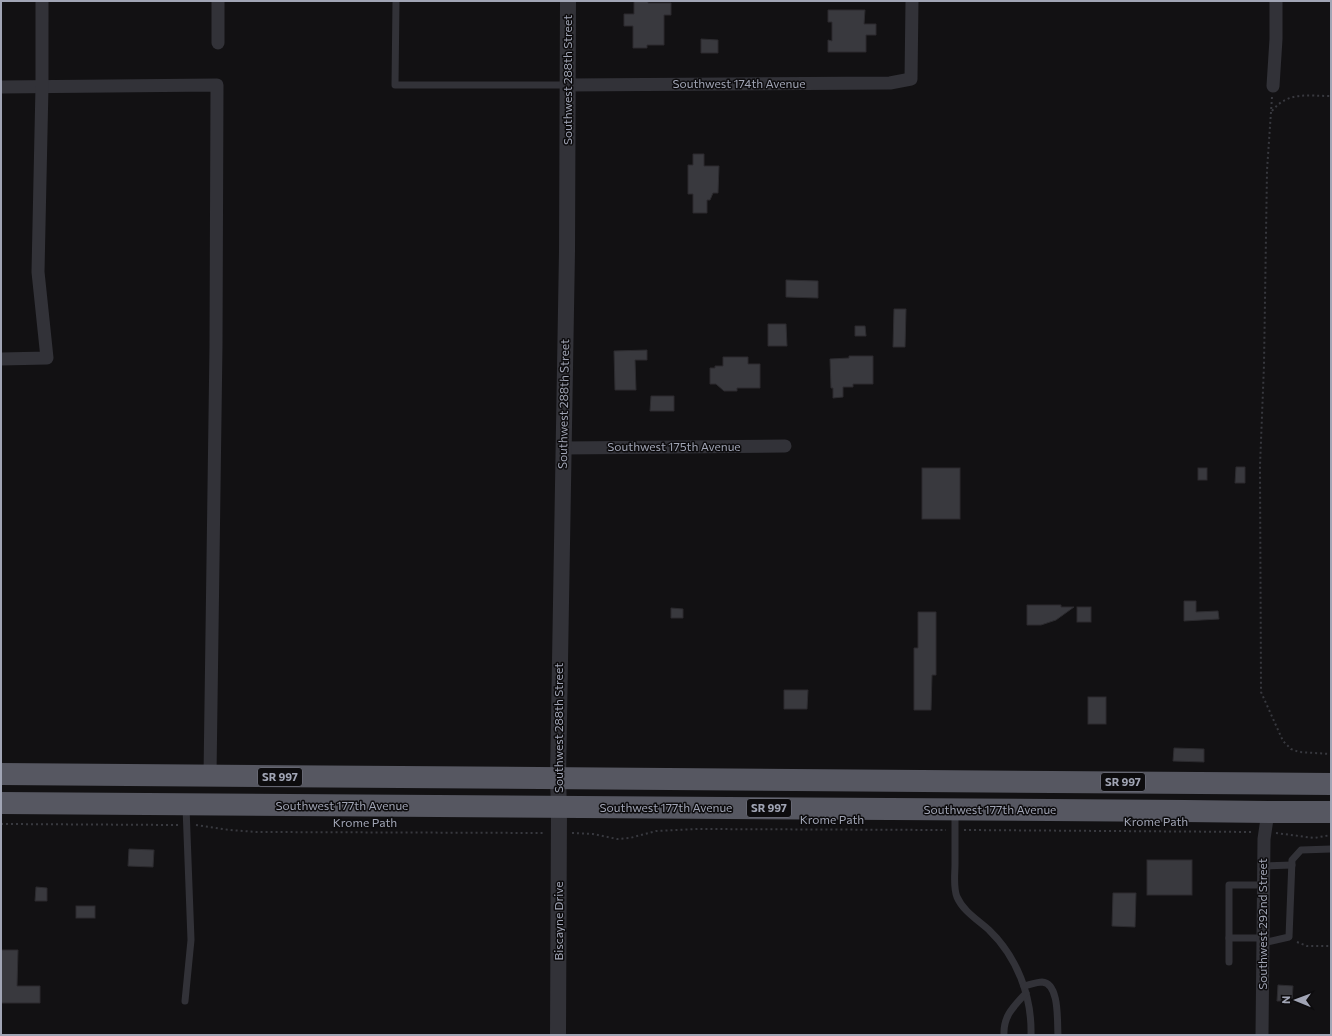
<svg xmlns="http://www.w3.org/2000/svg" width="1332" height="1036" font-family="Commissioner,sans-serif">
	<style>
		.building { fill: #39393e; stroke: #2c2b2f }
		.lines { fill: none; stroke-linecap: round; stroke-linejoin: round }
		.path { stroke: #38393f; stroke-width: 2; stroke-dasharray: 2 3; stroke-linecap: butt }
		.service { stroke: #323238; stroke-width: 7 }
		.minor { stroke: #323238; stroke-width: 13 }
		.tertiary { stroke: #323238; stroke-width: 16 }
		.trunk { stroke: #565761; stroke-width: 22 }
		.labels { text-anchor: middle; stroke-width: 3; stroke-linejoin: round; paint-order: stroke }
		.shield { fill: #0d0c0e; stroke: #757783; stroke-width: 1 }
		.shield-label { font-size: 11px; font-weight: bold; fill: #a1a5b5 }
		.street-label { font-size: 12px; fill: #a1a5b5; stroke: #0d0c0e }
	</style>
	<rect width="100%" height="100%" fill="#121113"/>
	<!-- building -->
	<g class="building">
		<path d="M634,1H648V3H671V15H664V45H647V48H633V26H624V14H634Z"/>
		<path d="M828,10H865L864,24H876V35H866V52H828V40L832,41V22H828Z"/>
		<path d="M701,39L718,40V53H701Z"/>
		<path d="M693,154H704V166H719L718,193H713L710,200H707V213H693V194H688V165H693Z"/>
		<path d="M786,280L818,281V298L786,297Z"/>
		<path d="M894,309H906L905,347H893Z"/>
		<path d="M768,324H786L787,346H768Z"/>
		<path d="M855,326H865L866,336H855Z"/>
		<path d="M647,350V360H635L636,390H615L614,351Z"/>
		<path d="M849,356H873V384H853V387H843V397L833,398V388H831L830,359L849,358Z"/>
		<path d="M723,357H748V364H760V388H737V391H724L716,384H710V368H715V366H723Z"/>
		<path d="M651,396H674V411H650Z"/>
		<path d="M1236,467H1245V483H1235Z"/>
		<rect x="922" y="468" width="38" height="51"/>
		<rect x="1198" y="468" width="9" height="12"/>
		<path d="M1184,601H1196V612L1218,611L1219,619L1184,621Z"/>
		<path d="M1027,605H1061V607H1074L1056,620L1041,625H1027Z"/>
		<rect x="1077" y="607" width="14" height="15"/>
		<path d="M671,608L683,609V618H671Z"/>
		<path d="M918,612H936V675H932L931,710H914V648H918Z"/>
		<path d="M784,690H808L807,709H784Z"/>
		<rect x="1088" y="697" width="18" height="27"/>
		<path d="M1174,748L1204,749V762L1173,761Z"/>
		<path d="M129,849L154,850L153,867L128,866Z"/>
		<rect x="1147" y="860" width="45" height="35"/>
		<path d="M36,887L47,888V901H35Z"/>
		<path d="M1113,893H1136L1135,927L1112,926Z"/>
		<rect x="76" y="906" width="19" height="12"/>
		<path d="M1,950H18L17,986H40V1003H1Z"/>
		<path d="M1278,985L1293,986L1292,1001H1277Z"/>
	</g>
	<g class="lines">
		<!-- path -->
		<g class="path">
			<path d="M1272,97L1267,170L1264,365L1260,466L1261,692L1283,741L1291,749L1299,752L1331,754"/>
			<path d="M1272,111C1288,91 1308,96 1331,96"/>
			<path d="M1,824L178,825"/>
			<path d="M196,825L230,830L257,832L545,833"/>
			<path d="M964,830L1254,832"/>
			<path d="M572,833L593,834L617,839L630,838L656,831L698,829L946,830"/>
			<path d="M1276,833L1314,838L1331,835"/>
			<path d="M1297,942L1307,946H1331"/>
		</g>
		<!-- service -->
		<g class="service">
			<path d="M396,1L395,85H567"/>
			<path d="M955,812C955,829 955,847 955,864C955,875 953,887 957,897C963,911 978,920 989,930C1017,957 1032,996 1031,1035"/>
			<path d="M1264,866L1292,865"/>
			<path d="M1229,938H1263"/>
			<path d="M1263,943L1289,937L1292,860L1301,850L1331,849"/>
			<path d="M1229,962V885H1264"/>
			<path d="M1024,986C1029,985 1037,982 1042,982C1060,983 1057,1023 1058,1035"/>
			<path d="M185,1001L191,940L186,807"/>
			<path d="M1004,1035C1003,1016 1014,1006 1026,993"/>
		</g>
		<!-- minor -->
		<g class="minor">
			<path d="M218,43V1"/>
			<path d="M567,85L890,83L911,79L912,1"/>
			<path d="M1273,86L1276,39V1"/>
			<path d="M1,87L217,85L216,345L210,776"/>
			<path d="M1,359L47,358L38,272L42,86V1"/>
			<path d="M563,448L785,446"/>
			<path d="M1262,1035L1264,839L1268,812"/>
		</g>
		<!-- tertiary -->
		<path class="tertiary" d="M558,1035L559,808L558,779L567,251L568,1"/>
		<!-- trunk -->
		<g class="trunk">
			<path d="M1,774L1331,784"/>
			<path d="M1,803L1185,811L1268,812H1331"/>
		</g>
	</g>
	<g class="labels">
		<!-- shield labels -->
		<g class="shield">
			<rect x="258" y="768" width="44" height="18" rx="3"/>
			<rect x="1101" y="773" width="44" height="18" rx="3"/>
			<rect x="747" y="799" width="44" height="18" rx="3"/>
		</g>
		<g class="shield-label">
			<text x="280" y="781">SR 997</text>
			<text x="1123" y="786">SR 997</text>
			<text x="769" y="812">SR 997</text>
		</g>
		<!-- street labels -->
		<g class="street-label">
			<text transform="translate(568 80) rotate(-90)" y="4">Southwest 288th Street</text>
			<text x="739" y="88">Southwest 174th Avenue</text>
			<text transform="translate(564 404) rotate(-89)" y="4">Southwest 288th Street</text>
			<text x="674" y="451">Southwest 175th Avenue</text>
			<text transform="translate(559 728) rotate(-90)" y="4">Southwest 288th Street</text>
			<text x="342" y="810">Southwest 177th Avenue</text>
			<text x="666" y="812">Southwest 177th Avenue</text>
			<text x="990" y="814">Southwest 177th Avenue</text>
			<text x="832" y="824">Krome Path</text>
			<text x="1156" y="826">Krome Path</text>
			<text x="365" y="827">Krome Path</text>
			<text transform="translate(559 921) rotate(-90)" y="4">Biscayne Drive</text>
			<text transform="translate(1263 924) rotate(-90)" y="4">Southwest 292nd Street</text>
		</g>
	</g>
	<!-- border -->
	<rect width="1332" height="1036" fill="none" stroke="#a1a5b5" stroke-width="4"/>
	<!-- north arrow -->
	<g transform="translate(1296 1000) rotate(271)" stroke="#0d0c0e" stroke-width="3" paint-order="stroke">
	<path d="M0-3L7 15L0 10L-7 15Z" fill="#a1a5b5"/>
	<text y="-6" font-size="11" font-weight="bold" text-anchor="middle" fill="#a1a5b5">N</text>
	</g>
</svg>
